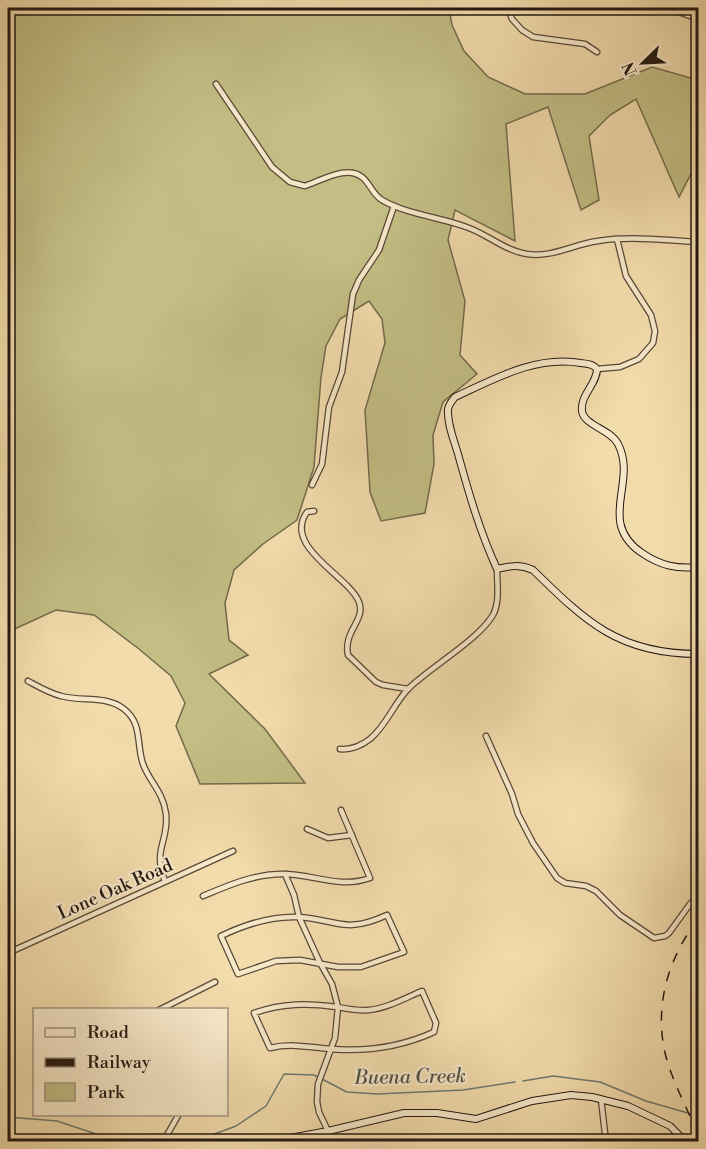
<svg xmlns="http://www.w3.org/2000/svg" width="706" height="1149" font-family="'Libre Bodoni',serif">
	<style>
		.green { fill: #c2be84; stroke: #726a4b; stroke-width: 1.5 }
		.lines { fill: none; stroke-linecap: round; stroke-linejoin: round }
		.stream { stroke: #6c7971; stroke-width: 1.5 }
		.street-casing { stroke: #574838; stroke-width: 7 }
		.secondary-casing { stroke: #231712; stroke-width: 8 }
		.street { stroke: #f7e8c9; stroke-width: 4.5 }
		.secondary { stroke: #f7e8c9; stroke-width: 6 }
		.rail { stroke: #231712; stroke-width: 1.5; stroke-dasharray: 10 10; stroke-linecap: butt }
		.labels { text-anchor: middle; stroke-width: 4.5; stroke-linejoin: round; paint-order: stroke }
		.street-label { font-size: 18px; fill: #231712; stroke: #f7e8c9 }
		.water-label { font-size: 20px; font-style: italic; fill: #4d5049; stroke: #f7e8c9 }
	</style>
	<rect width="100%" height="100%" fill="#f3dcac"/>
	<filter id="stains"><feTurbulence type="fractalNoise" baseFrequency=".00333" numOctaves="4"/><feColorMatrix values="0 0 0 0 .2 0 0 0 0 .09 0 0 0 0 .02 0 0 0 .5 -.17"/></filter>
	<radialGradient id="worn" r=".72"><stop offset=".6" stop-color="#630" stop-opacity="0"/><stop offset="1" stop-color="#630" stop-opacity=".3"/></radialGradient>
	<!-- green -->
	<path class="green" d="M8,8H449L452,25L464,51L488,77L525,94H585L652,67L698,80V160L679,197L636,99L610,115L589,136L599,200L581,210L548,107L506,124L515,241L455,210L448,240L465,301L460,355L477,374L443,402L433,435L434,464L425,513L381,521L370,492L365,410L385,343L382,319L369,301L340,319L326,346L321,377L314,467L297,520L263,544L234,570L225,603L229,640L248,655L209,674L265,729L305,783L200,784L176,726L185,703L171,676L139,649L94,615L56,610L8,632Z"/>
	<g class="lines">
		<!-- stream -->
		<g class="stream">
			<path d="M523,1081L553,1076L600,1082L646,1101L698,1116"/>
			<path d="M8,1117L57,1121L120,1142"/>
			<path d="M193,1142L236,1126L266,1106L284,1074L314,1075L347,1092L377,1094L463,1090L515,1082"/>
		</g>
		<defs>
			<g id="street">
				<path d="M508,8L512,19L522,30L533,37L585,44L597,52"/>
				<path d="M668,8L698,19"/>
				<path d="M216,84L272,167L290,182L305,186C319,181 339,170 353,173C369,176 370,193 382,200C408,215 441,217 469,228C488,235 506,251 527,254C552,258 574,244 598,241C627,236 668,240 698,242"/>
				<path d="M597,369L620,367L639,359L653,343L655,331L651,315L626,276L617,239"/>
				<path d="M312,485L322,464L329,407L342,372L353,294L359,280L379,250L394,206"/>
				<path d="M314,511L307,512C282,547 349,576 359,602C366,620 343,631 348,655L376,682L383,685L408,689"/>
				<path d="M28,681C39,687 49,693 61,696C82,702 106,695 124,709C143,724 136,744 143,764C150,783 163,791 166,814C169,842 152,849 165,881"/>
				<path d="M486,736L512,794L518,814L533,843L557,878L565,883L586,886L596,891L620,915L654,938L665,936L669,933L690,904L698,897"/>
				<path d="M340,749C351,750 361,746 370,739C387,725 394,703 409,688C432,666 478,640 493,615C500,602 497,584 497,569"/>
				<path d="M307,829L328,838L352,835"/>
				<path d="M285,874L294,895L299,917L320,963L332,984L338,1007L335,1038L318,1084L317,1102L319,1112L328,1131"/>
				<path d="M203,896C229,885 254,874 283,874C313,874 340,889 370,878L341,810"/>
				<path d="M387,915L404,952L361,967H338L300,960L276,961L238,974L221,936C244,925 270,916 297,917C338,919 343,935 387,915Z"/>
				<path d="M8,953L233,851"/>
				<path d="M422,991L436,1023L434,1032C401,1047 366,1052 330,1049C310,1047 290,1043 270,1048L254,1013C283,1003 307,1003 337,1007C348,1009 358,1011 369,1010C388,1008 405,998 422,991Z"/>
				<path d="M159,1010L215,982"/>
				<path d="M601,1099L606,1142"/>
				<path d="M165,1142L167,1135L179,1114"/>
			</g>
			<g id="secondary">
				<path d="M698,567C677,569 661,566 642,553C596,522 638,482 618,444C611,429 584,426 582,411C580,395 597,384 597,369C593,364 588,364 581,363C536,355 494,379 455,397C452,401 449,404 448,409C447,424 454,440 458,454C469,494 480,532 497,569C510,566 520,564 533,570C586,622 619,654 698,654"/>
				<path d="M268,1142L328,1131L404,1113H437L476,1119L532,1101L571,1095L592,1097L628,1106L670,1126L686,1142"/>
			</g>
		</defs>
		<!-- street casing -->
		<use href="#street" class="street-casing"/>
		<!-- secondary casing -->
		<use href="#secondary" class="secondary-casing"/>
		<!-- street -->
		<use href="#street" class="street"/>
		<!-- secondary -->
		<use href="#secondary" class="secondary"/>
		<!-- rail -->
		<path class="rail" d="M698,919C669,957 654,1004 665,1053C672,1081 687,1108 698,1134"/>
	</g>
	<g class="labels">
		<!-- street labels -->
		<g class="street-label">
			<text transform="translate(115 889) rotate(-24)" y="6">Lone Oak Road</text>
		</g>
		<!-- water labels -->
		<g class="water-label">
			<text transform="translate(410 1076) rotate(-1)" y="7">Buena Creek</text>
		</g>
	</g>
	<!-- margin -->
	<rect width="706" height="1149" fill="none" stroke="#f3dcac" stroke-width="30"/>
	<rect x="9" y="9" width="688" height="1131" fill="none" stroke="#231712" stroke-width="3"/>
	<rect x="15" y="15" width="676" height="1119" fill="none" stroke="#231712" stroke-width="1.5"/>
	<!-- legend -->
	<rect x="33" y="1008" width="195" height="108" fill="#f7e8c9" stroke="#a29480" stroke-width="1.5"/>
	<rect x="45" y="1028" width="30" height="9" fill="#f7e8c9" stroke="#a29480" stroke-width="1.5"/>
	<text x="87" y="1038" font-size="18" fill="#231712">Road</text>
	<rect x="45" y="1058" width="30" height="9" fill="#231712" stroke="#a29480" stroke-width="1.5"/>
	<text x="87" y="1068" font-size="18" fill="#231712">Railway</text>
	<rect x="45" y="1083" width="30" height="18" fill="#c2be84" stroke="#a29480" stroke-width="1.5"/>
	<text x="87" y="1098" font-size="18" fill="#231712">Park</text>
	<!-- north arrow -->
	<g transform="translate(643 63) rotate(246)" stroke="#f7e8c9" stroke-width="4.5" paint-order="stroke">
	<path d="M0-4.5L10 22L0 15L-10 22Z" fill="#231712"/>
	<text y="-9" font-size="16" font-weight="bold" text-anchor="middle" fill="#231712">N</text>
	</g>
	<rect width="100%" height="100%" filter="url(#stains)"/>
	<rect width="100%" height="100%" fill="url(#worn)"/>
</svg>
